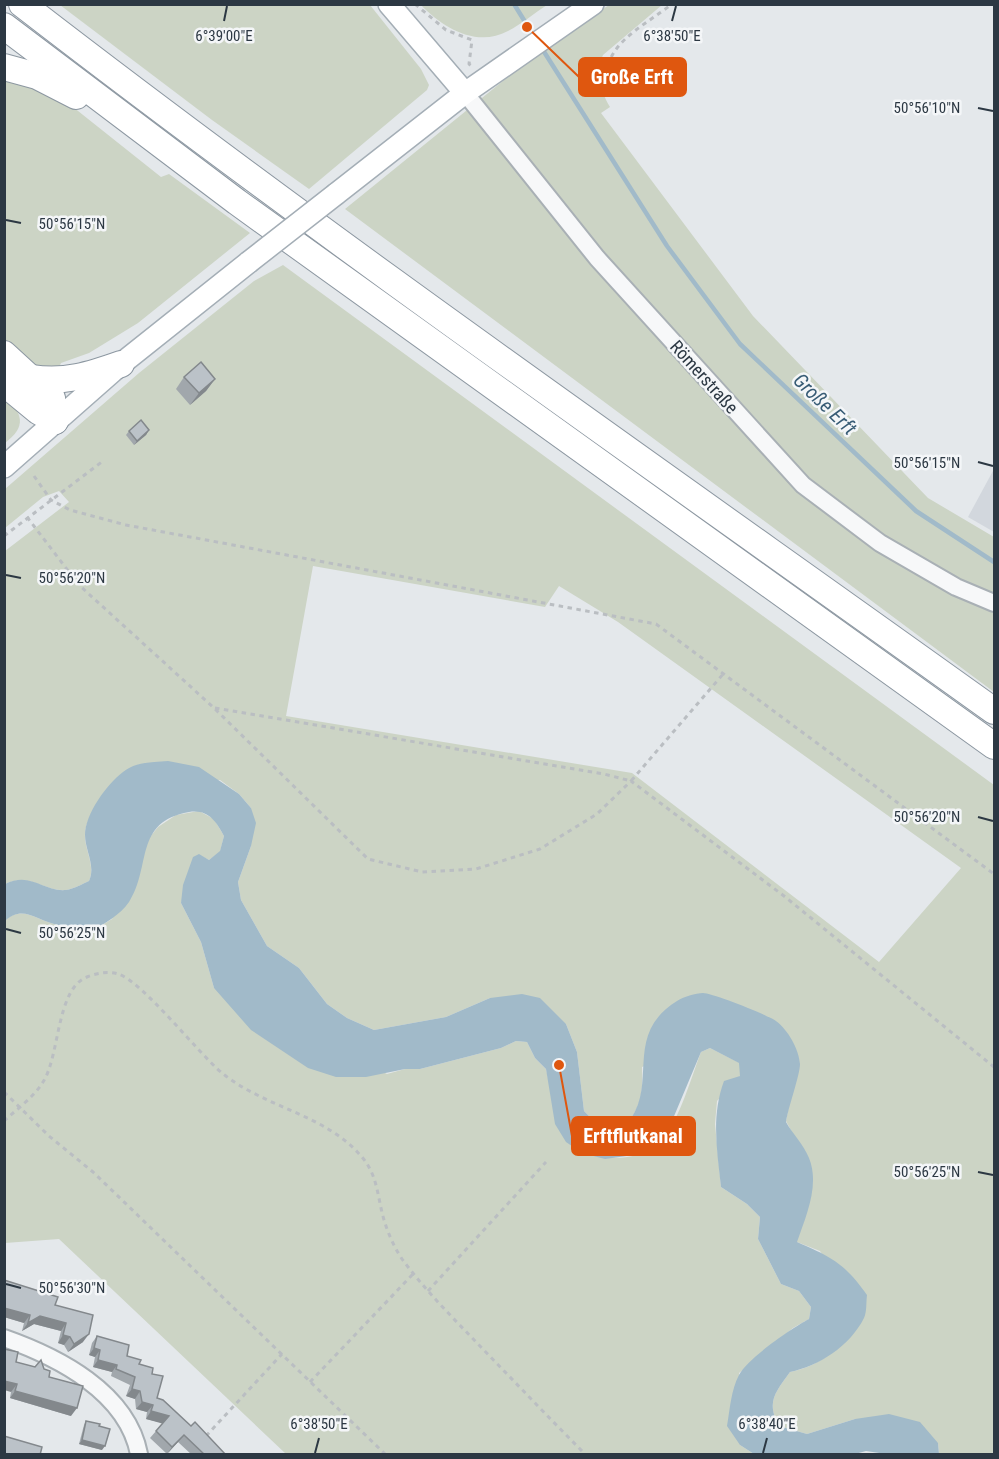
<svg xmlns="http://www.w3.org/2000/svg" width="999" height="1459" font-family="'Roboto Condensed',sans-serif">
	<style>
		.built { fill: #d2d7dd }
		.green { fill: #ccd4c5; fill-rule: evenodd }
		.water { fill: #a1bac9 }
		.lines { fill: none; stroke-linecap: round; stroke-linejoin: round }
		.stream { stroke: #a1bac9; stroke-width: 4.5 }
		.minor-casing { stroke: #a9b0b5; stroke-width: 20 }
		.major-casing { stroke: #a4aeb6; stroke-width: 24 }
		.highway-casing { stroke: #8c97a1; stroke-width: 28 }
		.path { stroke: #babec2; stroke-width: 3; stroke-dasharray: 4.5 4.5; stroke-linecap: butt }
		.minor { stroke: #f7f8f9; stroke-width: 16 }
		.major { stroke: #fff; stroke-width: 21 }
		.highway { stroke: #fff; stroke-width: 26 }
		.major-bridge-casing { stroke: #a4aeb6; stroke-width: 24; stroke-linecap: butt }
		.major-bridge { stroke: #fff; stroke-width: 21 }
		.wall { fill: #a1a7ac }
		.shaded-wall { fill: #83888c }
		.building { fill: #bbc2c8; stroke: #83888c; stroke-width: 1.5 }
		.ticks { fill: none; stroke: #2c3843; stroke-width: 2 }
		.labels { text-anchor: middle; stroke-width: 5; stroke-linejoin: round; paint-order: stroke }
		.street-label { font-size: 18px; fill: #2c3843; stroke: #f4f6f8 }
		.water-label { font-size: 20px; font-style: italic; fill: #385c75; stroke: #f4f6f8 }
		.ticks-label { font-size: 15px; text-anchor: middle; fill: #2c3843; stroke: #f4f6f8; stroke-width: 5; stroke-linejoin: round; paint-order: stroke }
		.leader { fill: none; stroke: #df570f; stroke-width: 2 }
		.callout-dot { fill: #df570f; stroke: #f4f6f8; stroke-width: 2 }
		.callout { fill: #df570f; stroke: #df570f; stroke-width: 2 }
		.callout-label { font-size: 20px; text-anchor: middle; font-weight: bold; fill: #fff }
	</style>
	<rect width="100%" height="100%" fill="#e4e8eb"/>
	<!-- built -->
	<path class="built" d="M994,469V532L968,517Z"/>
	<!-- green -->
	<g class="green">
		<path d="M60,5H370L421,69L429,85L427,90L309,189L212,120Z"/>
		<path d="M421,5H547C534,13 522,24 508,31C477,48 443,28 421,5Z"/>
		<path d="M609,5H662L603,55C595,72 601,92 610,107L601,113L753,316L928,498L994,537V692L345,209L540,51Z"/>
		<path d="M5,74L73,107L161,177L169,174L250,233L138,323L89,353L61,363L56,374L40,372L5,344Z"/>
		<path d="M283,265L994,785V1454H939L938,1443L855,1419L807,1434L779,1426C766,1402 775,1393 790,1372C825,1365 843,1344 864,1317L820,1251L797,1242L795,1138L786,1121L791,1095L776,1021L642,1067C643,1091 642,1106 626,1125L591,1118L584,1111L577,1052L566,1024L490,998L446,1017L374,1030L347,1018L327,1004L299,968L267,946L241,900L238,882L251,846V808L239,794L220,780L109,787C100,801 86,817 85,834C84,849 96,866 89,881C82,884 74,889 66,890C45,892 29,872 5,884V551L69,502L59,491L43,497L5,528V489L139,373L254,281ZM313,566L545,607L559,586L618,622L961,868L879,962L632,773L286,716Z"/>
		<path d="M4,395C23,414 27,426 5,443Z"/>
		<path d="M199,811L214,819L224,836L220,852L209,860L199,855L181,903L201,942L214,988L387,1074L405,1069H420L501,1048L516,1041L527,1042L535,1058L546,1069L550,1087L582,1153C668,1175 676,1119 701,1052L710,1048L740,1063V1076L717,1101L715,1124L721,1187L747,1204L760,1217L758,1239L781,1284L799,1291L811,1307L809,1319L793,1328L739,1373L740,1445L754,1454H286L59,1239L5,1243L4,921C22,905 35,919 54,924C66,927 80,928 92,931L112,919L138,879L146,842L158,827L176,815Z"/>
	</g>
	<!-- water -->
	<path class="water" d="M168,761L199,767L239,794L251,808L256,823L251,846L238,882L241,900L267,946L299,968L327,1004L347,1018L374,1030L446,1017L490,998L522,994L540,998L566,1024L577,1052L584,1111L591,1118L626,1125C661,1085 621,1036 677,1001C683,997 696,993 703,993C712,993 768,1015 776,1021C788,1030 799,1049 800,1064C800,1075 788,1108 786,1122C792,1133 804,1145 809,1158C820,1185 806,1216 797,1242C832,1257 845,1264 867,1295C866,1302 867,1312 864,1318C850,1346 819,1366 790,1372C775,1393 766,1402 779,1426L807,1434L855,1419L889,1414L920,1422L938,1443L939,1454H886L866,1451L855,1454H754L740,1445L727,1426C730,1409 731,1390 739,1375C748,1358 792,1328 809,1319L811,1307L799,1291L781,1284L758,1239L760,1217L747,1204L721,1187C717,1150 711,1116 724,1081L740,1076L739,1063L710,1048L701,1052L664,1140L648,1153L605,1159L582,1153L566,1142L555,1124L546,1069L535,1058L527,1042L516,1041L501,1048L420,1069H405L366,1077H336L308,1068L251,1030L214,988L201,942L181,903L183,885L193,857L199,854L209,860L220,851L224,836C216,821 208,809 189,812C133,822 152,867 129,902C120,915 105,923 92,931C80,929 66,927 54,924C35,919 22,905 5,921V884C31,871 43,892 66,890C74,889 82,884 89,881C96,866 85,850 85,835C85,814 107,784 123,772C135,762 153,762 168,761Z"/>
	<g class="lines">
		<!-- stream -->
		<g class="stream">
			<path d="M514,4L535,38"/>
			<path d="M541,47L667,246L740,344L916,511L994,562"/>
		</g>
		<defs>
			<g id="minor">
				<path d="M465,93L597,258L803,485L880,543L956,587L994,603"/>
				<path d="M4,1338C58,1357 127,1392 139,1454"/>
			</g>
			<g id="major">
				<path d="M389,4L465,93"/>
				<path d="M336,194L465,93L593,4"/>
				<path d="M4,467L121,364L249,262"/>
			</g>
			<g id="highway">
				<path d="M22,4C339,249 669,478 994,711"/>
				<path d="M4,26L237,202L994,746"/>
				<path d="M4,67L37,76L76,96"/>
				<path d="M4,354L52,398L55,421"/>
				<path d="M32,378C65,383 90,375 121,364"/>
				<path d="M4,383L38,411L55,421"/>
			</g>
		</defs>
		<!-- minor casing -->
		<use href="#minor" class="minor-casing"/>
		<!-- major casing -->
		<use href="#major" class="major-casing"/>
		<!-- highway casing -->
		<use href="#highway" class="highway-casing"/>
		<!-- path -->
		<g class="path">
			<path d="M415,4L446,30L472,40L469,64L473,67"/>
			<path d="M607,92C598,46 640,29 672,4"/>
			<path d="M34,476L51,500L70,510L126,525L656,624L994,874"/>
			<path d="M27,517L79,585L214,708L368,859L422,872L476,869L540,849L597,814L631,781L784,896L994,1067"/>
			<path d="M4,536L103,461"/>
			<path d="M215,708L604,774L631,781L724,673"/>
			<path d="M4,1092L49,1136L93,1172L385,1454"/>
			<path d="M4,1121C17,1109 34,1097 43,1082C60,1056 56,989 87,977C97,973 109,971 118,974C141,980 199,1054 222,1073C265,1108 325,1114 361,1156C379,1176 377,1199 385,1223C389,1236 397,1253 405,1263C427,1292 453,1318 478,1344C514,1381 549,1418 585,1454"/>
			<path d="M428,1291L546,1162"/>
			<path d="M310,1382L414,1273"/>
			<path d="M206,1436L282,1354"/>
		</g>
		<!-- minor -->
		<use href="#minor" class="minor"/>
		<!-- major -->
		<use href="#major" class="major"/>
		<!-- highway -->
		<use href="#highway" class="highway"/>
		<defs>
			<path id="major-bridge" d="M249,262L336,194"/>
		</defs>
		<!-- major-bridge casing -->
		<use href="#major-bridge" class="major-bridge-casing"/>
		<!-- major-bridge -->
		<use href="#major-bridge" class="major-bridge"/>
	</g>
	<!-- wall -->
	<g class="wall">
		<path d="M184,377L215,379L206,391L190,405L176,389Z"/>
		<path d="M149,430L146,435L134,445L126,435L129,431Z"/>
		<path d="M4,1280L55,1305L83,1342L68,1352L64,1345L58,1343L61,1331L34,1324L22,1331L24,1323L4,1317Z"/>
		<path d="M97,1336L152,1374L157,1398L226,1455H192L178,1442L167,1454L150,1438L163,1423L146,1419L147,1412L136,1409L135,1399L126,1396L130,1385L111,1376L112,1372L93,1367L95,1357L89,1355L92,1343Z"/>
		<path d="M16,1362L44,1369L71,1416L10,1398Z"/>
		<path d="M86,1421L99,1426L102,1450L79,1444L84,1425Z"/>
	</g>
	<!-- shaded-wall -->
	<g class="shaded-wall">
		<path d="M215,379L206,391L190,405L199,393Z"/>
		<path d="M149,430L146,435L134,445L137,441Z"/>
		<path d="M4,1308L30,1315L24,1323L4,1317Z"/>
		<path d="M40,1316L66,1323L61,1331L34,1324L22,1331L28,1323Z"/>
		<path d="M89,1334L83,1342L68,1352L74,1344Z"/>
		<path d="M63,1335L70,1337L64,1345L58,1343Z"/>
		<path d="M94,1348L100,1350L95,1357L89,1355Z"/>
		<path d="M98,1360L117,1365L112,1372L93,1367Z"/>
		<path d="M4,1381L17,1384L11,1392L4,1390Z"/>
		<path d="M132,1389L140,1391L135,1399L126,1396Z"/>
		<path d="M15,1391L77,1408L71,1416L10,1398Z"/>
		<path d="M142,1402L153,1405L147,1412L136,1409Z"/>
		<path d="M151,1411L169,1416L164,1424L146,1419Z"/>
		<path d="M184,1435L178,1442L167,1454L172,1447Z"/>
		<path d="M82,1440L105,1446L102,1450L79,1444Z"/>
	</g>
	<!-- building -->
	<g class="building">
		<path d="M201,362L215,379L199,393L184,377Z"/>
		<path d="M141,420L149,430L137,441L129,431Z"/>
		<path d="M4,1280L58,1297L55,1305L93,1315L89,1334L74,1344L70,1337L63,1335L66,1323L40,1316L28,1323L30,1315L4,1308Z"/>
		<path d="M97,1336L129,1345L127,1356L141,1360L139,1364L153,1368L152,1374L163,1376L157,1398L163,1400L191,1426L195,1422L226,1455H205L184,1435L172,1447L156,1431L169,1416L151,1411L153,1405L142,1402L140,1391L132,1389L135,1377L116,1369L117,1365L98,1360L100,1350L94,1348Z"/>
		<path d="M4,1349L18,1352L16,1362L35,1367L41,1360L44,1369L50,1371L49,1377L83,1386L77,1408L15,1391L17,1384L4,1381Z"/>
		<path d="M86,1421L100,1424L99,1426L110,1429L105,1446L82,1440Z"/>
		<path d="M4,1436L42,1447L40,1455H4Z"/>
	</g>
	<!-- ticks -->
	<path class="ticks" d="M224,21L227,6M672,21L676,6M978,108L993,111M6,220L21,223M978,462L993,466M6,575L21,578M978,817L993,821M6,929L21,933M978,1172L993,1175M6,1284L21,1288M315,1453L319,1438M763,1453L767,1438"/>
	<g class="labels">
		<!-- street labels -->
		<g class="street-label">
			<text transform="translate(704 377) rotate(48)" y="6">Römerstraße</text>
		</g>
		<!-- water labels -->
		<g class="water-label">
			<text transform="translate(825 404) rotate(44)" y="7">Große Erft</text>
		</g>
	</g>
	<g class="ticks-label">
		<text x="224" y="41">6°39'00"E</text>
		<text x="672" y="41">6°38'50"E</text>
		<text x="927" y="113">50°56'10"N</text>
		<text x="72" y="229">50°56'15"N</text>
		<text x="927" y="468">50°56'15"N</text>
		<text x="72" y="583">50°56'20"N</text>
		<text x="927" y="822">50°56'20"N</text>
		<text x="72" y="938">50°56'25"N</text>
		<text x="927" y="1177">50°56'25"N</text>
		<text x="72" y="1293">50°56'30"N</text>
		<text x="319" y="1429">6°38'50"E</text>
		<text x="767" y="1429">6°38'40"E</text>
	</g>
	<!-- callouts -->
	<path class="leader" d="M527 27L579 77M559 1065L572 1136"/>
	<g class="callout-dot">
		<circle cx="527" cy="27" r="6"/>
		<circle cx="559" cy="1065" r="6"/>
	</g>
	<g class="callout">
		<rect x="579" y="58" width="107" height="38" rx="6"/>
		<rect x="572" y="1117" width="123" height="38" rx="6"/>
	</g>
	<g class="callout-label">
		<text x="632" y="84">Große Erft</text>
		<text x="633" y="1143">Erftflutkanal</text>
	</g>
	<!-- border -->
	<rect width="999" height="1459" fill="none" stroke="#2c3843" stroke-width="12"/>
</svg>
